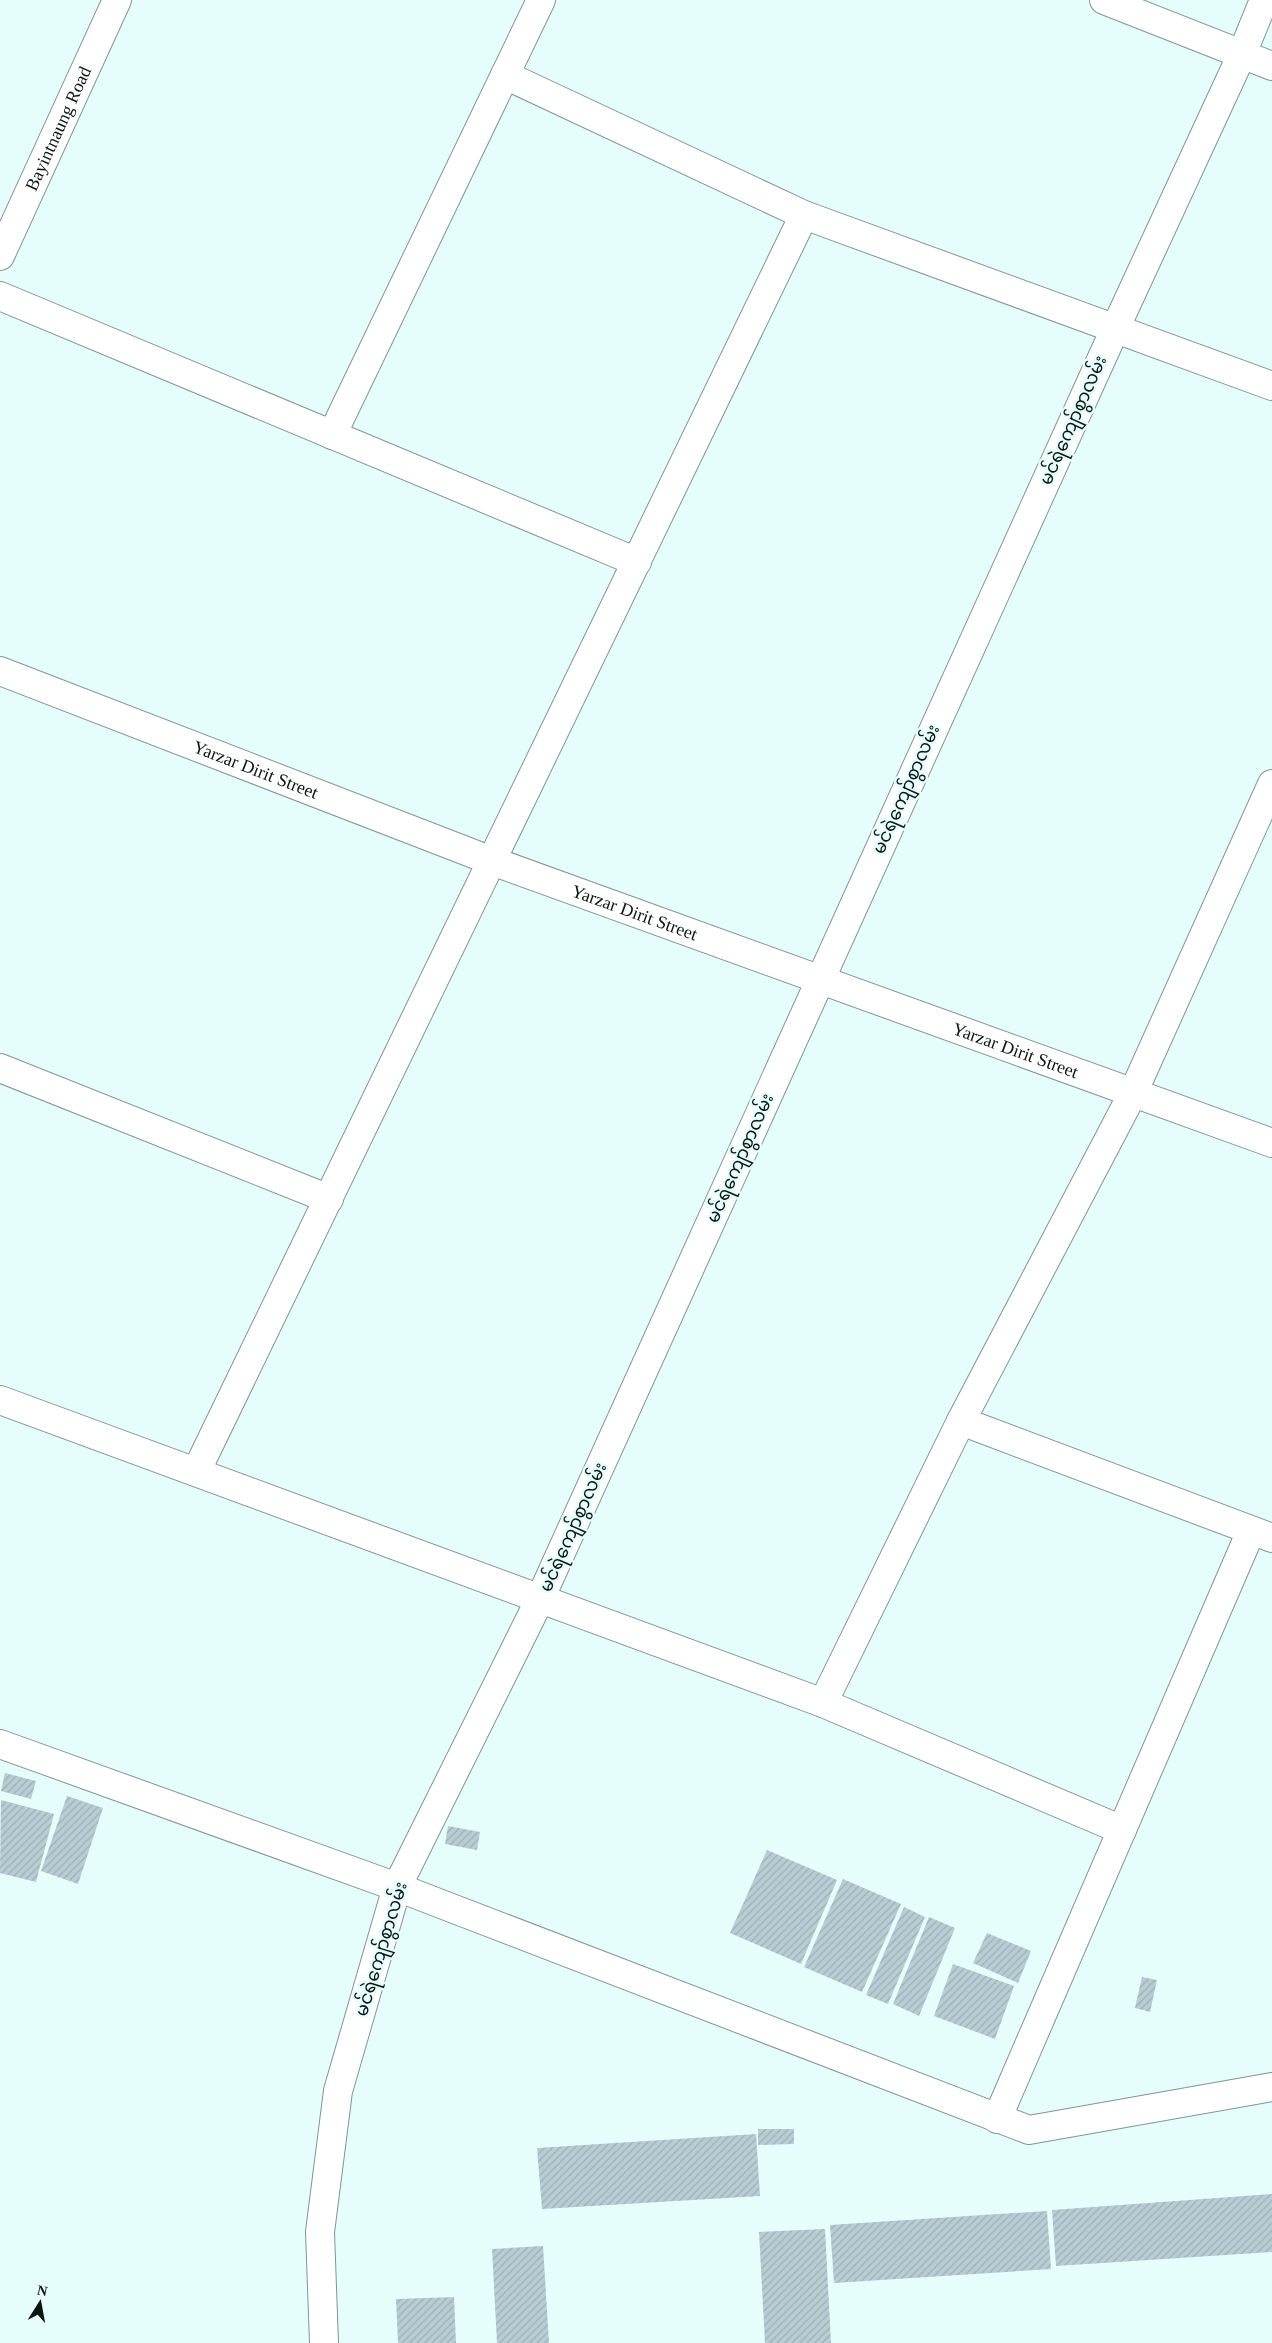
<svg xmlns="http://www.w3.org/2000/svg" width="1272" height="2343" font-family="'Times New Roman','Noto Sans Myanmar',serif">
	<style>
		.building { fill: url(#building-hatch) }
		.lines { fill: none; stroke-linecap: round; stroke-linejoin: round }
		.minor-casing { stroke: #7f9694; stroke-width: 30 }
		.tertiary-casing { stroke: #7f9694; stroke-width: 30 }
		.minor { stroke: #fff; stroke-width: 28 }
		.tertiary { stroke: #fff; stroke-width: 28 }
		.labels { text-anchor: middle; stroke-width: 5; stroke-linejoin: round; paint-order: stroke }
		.street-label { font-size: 18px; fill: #0c1514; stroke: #e5fefc }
	</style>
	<defs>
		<pattern id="building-hatch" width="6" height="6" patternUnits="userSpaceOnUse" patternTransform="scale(1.25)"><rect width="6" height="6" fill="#b7cdd4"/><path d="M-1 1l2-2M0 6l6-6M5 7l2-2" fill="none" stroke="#9cafb5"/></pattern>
	</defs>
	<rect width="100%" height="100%" fill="#e5fefc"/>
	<!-- building -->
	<g class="building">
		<path d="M5,1773L36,1781L31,1799L1,1791Z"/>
		<path d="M67,1796L103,1808L78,1884L41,1871Z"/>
		<path d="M1,1800L54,1814L36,1882L0,1873Z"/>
		<path d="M448,1826L480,1832L477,1850L445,1844Z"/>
		<path d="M767,1850L837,1880L801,1964L730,1933Z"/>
		<path d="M843,1879L901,1904L862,1992L804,1967Z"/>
		<path d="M904,1907L925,1917L888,2004L866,1995Z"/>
		<path d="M929,1917L955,1928L919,2016L893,2004Z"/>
		<path d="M987,1933L1031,1951L1018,1983L973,1963Z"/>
		<path d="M953,1964L1014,1986L995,2039L934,2016Z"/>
		<path d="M1142,1977L1157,1980L1150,2012L1135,2008Z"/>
		<path d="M758,2129H794V2144L758,2145Z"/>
		<path d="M756,2134L760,2196L542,2209L537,2148Z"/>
		<path d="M1272,2194V2252L1056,2266L1052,2210Z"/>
		<path d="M1047,2211L1051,2269L834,2283L830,2225Z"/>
		<path d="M825,2229L831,2343H765L759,2232Z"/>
		<path d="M543,2246L549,2343H497L492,2249Z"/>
		<path d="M454,2297L456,2343H398L396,2299Z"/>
	</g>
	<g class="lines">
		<defs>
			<g id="minor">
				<path d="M1104,0L1272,66"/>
				<path d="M505,75L804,215L1272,386"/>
				<path d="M0,296L637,562"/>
				<path d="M332,435L541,0"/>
				<path id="s1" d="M0,671L492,861L1272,1143"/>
				<path d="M0,1068L329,1199"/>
				<path d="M0,1400L823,1703L1122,1830"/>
				<path d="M961,1421L1272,1538"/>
				<path d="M196,1472L804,215"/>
				<path d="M823,1703L961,1421L1133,1093L1272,784"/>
				<path d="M0,1744L397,1887L1029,2130L1272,2087"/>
				<path d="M997,2119L1251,1531"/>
				<path d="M324,2343L320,2232L338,2091L397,1887L540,1599L1115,329L1242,54L1264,0"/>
			</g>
			<g id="tertiary">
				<path id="s2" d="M0,256L117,0"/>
			</g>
		</defs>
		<!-- minor casing -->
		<use href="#minor" class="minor-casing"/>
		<!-- tertiary casing -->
		<use href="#tertiary" class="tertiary-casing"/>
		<!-- minor -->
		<use href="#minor" class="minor"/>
		<!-- tertiary -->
		<use href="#tertiary" class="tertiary"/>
	</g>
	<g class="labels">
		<!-- street labels -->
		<g class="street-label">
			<text dy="6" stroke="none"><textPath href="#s2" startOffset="140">Bayintnaung Road</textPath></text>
			<text transform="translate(1073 420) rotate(-66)" y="6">မင်ရဲကျော်စွာလမ်း</text>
			<text dy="6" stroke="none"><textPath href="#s1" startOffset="274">Yarzar Dirit Street</textPath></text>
			<text transform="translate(906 789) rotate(-66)" y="6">မင်ရဲကျော်စွာလမ်း</text>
			<text dy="6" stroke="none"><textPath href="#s1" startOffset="679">Yarzar Dirit Street</textPath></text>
			<text dy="6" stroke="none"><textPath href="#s1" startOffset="1084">Yarzar Dirit Street</textPath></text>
			<text transform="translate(740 1158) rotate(-66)" y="6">မင်ရဲကျော်စွာလမ်း</text>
			<text transform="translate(573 1527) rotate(-66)" y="6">မင်ရဲကျော်စွာလမ်း</text>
			<text transform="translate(381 1949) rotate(-73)" y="6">မင်ရဲကျော်စွာလမ်း</text>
		</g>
	</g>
	<!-- north arrow -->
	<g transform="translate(40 2303) rotate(11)" stroke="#e5fefc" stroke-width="4" paint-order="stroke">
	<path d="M0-4L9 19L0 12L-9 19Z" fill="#0c1514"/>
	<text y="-8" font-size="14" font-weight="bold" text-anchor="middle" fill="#0c1514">N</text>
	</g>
</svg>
